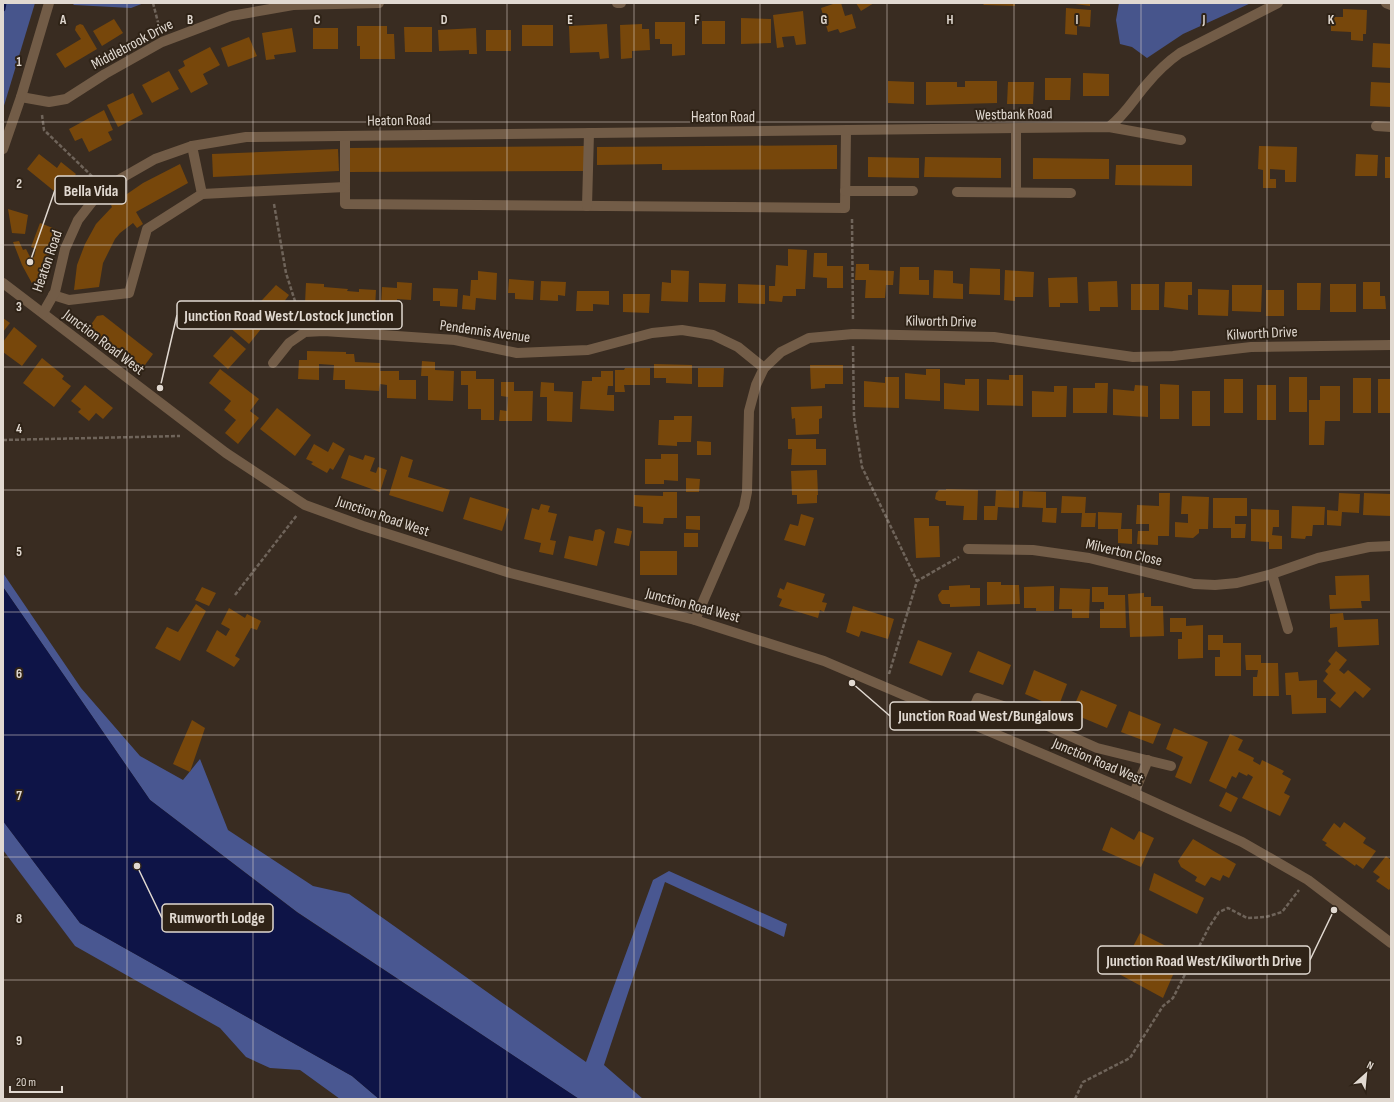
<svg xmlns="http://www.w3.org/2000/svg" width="1394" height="1102" font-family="'Sofia Sans Condensed',sans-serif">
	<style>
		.green { fill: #47558c }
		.forest { fill: #495791 }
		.water { fill: #0e1447 }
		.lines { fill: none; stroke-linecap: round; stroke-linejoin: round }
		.stream { stroke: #0e1447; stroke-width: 5 }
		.building { fill: #77470b }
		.path { stroke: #6f645a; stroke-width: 2.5; stroke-dasharray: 4 2; stroke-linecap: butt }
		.minor { stroke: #725c47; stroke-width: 10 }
		.grid { fill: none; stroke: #e1d9d1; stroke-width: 1; stroke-opacity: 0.55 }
		.labels { text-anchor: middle; stroke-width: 4; stroke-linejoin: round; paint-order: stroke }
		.street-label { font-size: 15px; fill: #e1d9d1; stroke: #2f2317 }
		.grid-label { font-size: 13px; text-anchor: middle; font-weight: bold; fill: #e1d9d1; stroke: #2f2317; stroke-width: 4; stroke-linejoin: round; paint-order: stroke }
		.leader { fill: none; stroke: #e1d9d1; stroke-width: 1.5 }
		.callout-dot { fill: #e1d9d1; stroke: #2f2317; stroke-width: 1.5 }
		.callout { fill: #2f2317; stroke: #e1d9d1; stroke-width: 1.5 }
		.callout-label { font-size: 16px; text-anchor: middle; font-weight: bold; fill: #e1d9d1 }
	</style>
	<rect width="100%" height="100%" fill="#392c21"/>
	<!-- green -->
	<g class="green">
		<path d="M3,3H35L3,109Z"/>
		<path d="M72,3H144L131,8L74,5Z"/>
		<path d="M1119,3H1251L1183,34L1147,58L1132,47L1120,44L1116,20Z"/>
	</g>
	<!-- forest -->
	<g class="forest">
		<path d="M3,573L81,688L140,756L183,780L200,759L228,830L313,886L349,894L586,1062L653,880L669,871L787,924L784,937L665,882L604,1065L643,1099H579L297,912L150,800L3,587Z"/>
		<path d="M3,821L80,923L352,1076L379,1099H340L300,1070L270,1068L246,1057L220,1028L75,946L3,850Z"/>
	</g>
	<!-- water -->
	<path class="water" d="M3,587L150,800L298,913L579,1099H379L352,1076L80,923L3,821Z"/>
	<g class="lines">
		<!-- stream -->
		<path class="stream" d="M3,9L4,3"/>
	</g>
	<!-- building -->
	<g class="building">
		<path d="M836,3H841L845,16L852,14L856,28L840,33L838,29L828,32L821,8Z"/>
		<path d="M856,3H874L861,11Z"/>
		<path d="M982,3H1015V6L984,5Z"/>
		<path d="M1068,3H1090V6Z"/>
		<path d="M1066,8L1091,10L1090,27L1077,26V35L1065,34Z"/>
		<path d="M1343,9L1367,10L1366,34H1363V41L1351,40V32L1331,31V17H1343Z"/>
		<path d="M803,11L806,44L796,45L794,36L782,37L784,47L777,48L773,15Z"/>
		<path d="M741,18L771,19V43L741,44Z"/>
		<path d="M114,19L123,33L102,46L93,31Z"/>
		<rect x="702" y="21" width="23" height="23"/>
		<path d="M655,22H685V55L672,56V44H660V39H655Z"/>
		<path d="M80,24L83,25L97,49L65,68L56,54L81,39L75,30L76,26Z"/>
		<path d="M607,24L609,58L600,59L599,52L570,53L569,26Z"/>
		<path d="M642,24V29H649L650,50L632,51V58L621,59L620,25Z"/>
		<rect x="522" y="25" width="31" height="21"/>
		<path d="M357,26H387V34H394L395,59H360V46H357Z"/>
		<path d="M404,27H432V52H405Z"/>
		<path d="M292,28L296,52L274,55L275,59L266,60L262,33Z"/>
		<rect x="313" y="28" width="25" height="21"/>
		<path d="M476,28L477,54H469V50L439,51L438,30Z"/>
		<rect x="486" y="30" width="25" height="21"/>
		<path d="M249,37L257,56L228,67L221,48Z"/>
		<path d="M1373,43L1391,44V68L1372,67Z"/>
		<path d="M210,47L220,65L203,74L208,84L191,93L178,70L185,66L183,61Z"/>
		<path d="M169,71L179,89L152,103L142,85Z"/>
		<path d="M1083,73L1109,74V96H1083Z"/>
		<path d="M1045,78H1071L1070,100H1045Z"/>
		<path d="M888,81L914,82V104L888,103Z"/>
		<path d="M965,81H997V103L926,105V82H957V87H965Z"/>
		<path d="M1008,82H1034L1033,104H1007Z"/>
		<path d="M1371,82L1391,83V107L1370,106Z"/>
		<path d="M133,93L143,114L118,127L107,105Z"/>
		<path d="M104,110L113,130L108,132L112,140L89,152L82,138L75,141L69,129Z"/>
		<path d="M837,145V169L662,170V164L597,165V147Z"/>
		<path d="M585,146V171L348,172V148Z"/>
		<path d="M1259,146L1297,147L1296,182H1285V170L1270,169V179H1276V188H1263V170L1258,169Z"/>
		<path d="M338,149L339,171L213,177L212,154Z"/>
		<path d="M39,154L57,168L61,162L76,174L59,195L27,169Z"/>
		<path d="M1356,154L1378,155L1377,176H1355Z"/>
		<path d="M868,157L919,158V178L868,177Z"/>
		<path d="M925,157L1001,158V178L924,177Z"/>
		<rect x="1385" y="157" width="6" height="21"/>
		<path d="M1033,158L1109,159V179H1033Z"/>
		<path d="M180,164L188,183L136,212L143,224L137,228L133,223L120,233L115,239L103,263L99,287L74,290L77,265L85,244L96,224L112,207L111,205L143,183Z"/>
		<path d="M1116,165H1192V186L1115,185Z"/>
		<path d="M8,209L28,215L25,234L12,233Z"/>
		<path d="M40,223L58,230L50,251L45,277L42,284L34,287L22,265L13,242L19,241L23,250L26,249L31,259L34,257L36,249L31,247Z"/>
		<path d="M788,249L807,250L805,289H796V296H783L782,302L769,301V286H775L776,265L788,266Z"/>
		<path d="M814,253H827V266H843V288H827V278L813,277Z"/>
		<path d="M856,264H869V270L894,271L893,285H886L885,298H865L866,280H855Z"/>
		<path d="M900,267H919V280H929V295L899,294Z"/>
		<path d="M970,268L1000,269V295L969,294Z"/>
		<path d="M671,270L689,271L688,302L661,301L662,282L671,283Z"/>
		<path d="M934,270L953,271V283L963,284V299L933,298Z"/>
		<path d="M1005,270L1034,272L1033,297H1015V301L1004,300Z"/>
		<path d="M478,271L497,273L496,300L476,298L475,310L462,309L463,295L470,296L471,280H478Z"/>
		<path d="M1077,277L1078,303H1060V307H1049L1048,278Z"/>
		<path d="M509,279L534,281L533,300L515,299V293H508Z"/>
		<path d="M541,281L566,282L565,296L558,295V301L540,300Z"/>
		<path d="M1117,281L1118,307H1100V311H1089L1088,282Z"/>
		<path d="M397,282L412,283L411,300L397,299V308L381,307L382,287L397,288Z"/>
		<path d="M1165,282H1192V295H1188V310L1164,307Z"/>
		<path d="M1363,282H1380V296H1385L1386,309H1363Z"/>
		<path d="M306,283L324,284V287L348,289L347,291L359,292V289L376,290L375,309H366V311L328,309L329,305L305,303Z"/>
		<path d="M699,283L726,284L725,302H699Z"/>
		<path d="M1297,283H1321L1320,310H1297Z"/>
		<path d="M738,284L765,285V304L738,303Z"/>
		<rect x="1131" y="284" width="28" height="26"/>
		<rect x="1330" y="284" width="26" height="28"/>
		<path d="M276,285L289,295L267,325L251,312Z"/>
		<path d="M1232,285H1262L1261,312L1232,311Z"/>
		<path d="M433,288L458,289L457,307L440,306V301H433Z"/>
		<path d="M1198,289L1229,290L1228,316L1198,315Z"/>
		<rect x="1266" y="290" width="18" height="26"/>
		<path d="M577,291H609V305L593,304V311H576Z"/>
		<path d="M623,294H650L649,313L623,312Z"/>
		<path d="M241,310L261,329L249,344L228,326Z"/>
		<path d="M103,315L153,354L142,369L88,329L97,316Z"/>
		<path d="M3,318L10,323L3,332Z"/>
		<path d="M14,327L37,346L22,366L3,352V342Z"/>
		<path d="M231,336L246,349L228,369L213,356Z"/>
		<path d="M307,351L346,352V354H354L355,362L380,363V371H399V380H416V399L387,398V385L380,384L379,391L345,389V380H333L334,365L319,364V380L298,379L299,360H307Z"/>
		<path d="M42,358L64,376L62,379L71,386L54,407L23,383Z"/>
		<path d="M422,361L435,362V370L454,371L453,401L428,400V376H421Z"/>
		<path d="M654,364L692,365V384L666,383V378H654Z"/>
		<path d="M810,365H843V384H825V388L811,389Z"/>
		<path d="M625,368H650V385H624L625,392H615V370H624Z"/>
		<path d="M698,368H724L723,387H698Z"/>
		<path d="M220,369L259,399L250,411L259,418L238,444L225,433L236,420L224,410L231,401L209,383Z"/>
		<path d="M926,369H940V401L905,399V373L926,375Z"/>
		<path d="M461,371H476V379H494V420H481V409H468V385H461Z"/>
		<path d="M601,371H613V386H608L607,395H614V411L580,409L582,381H592V377H601Z"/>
		<path d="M1009,375H1023V406L987,405V379L1009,380Z"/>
		<path d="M885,377H899V408L864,407V381L885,383Z"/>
		<rect x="1289" y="377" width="18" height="35"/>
		<rect x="1353" y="378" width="18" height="35"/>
		<path d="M965,379H979V411L944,409V383L965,385Z"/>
		<rect x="1224" y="379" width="19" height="34"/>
		<rect x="1378" y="379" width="13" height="34"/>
		<path d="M501,382H514V391H533L532,421H499L500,410L507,411L508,397L501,396Z"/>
		<path d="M541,382L554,383V391L573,392L572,422L547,421V397H540Z"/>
		<path d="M1095,383H1108L1107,413H1073V388H1095Z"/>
		<path d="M1160,384L1179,385V419H1160Z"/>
		<path d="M85,385L113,408L103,419L96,413L89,421L78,412L81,409L71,401Z"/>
		<path d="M1135,385L1148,386V417L1113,415V389L1134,391Z"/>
		<rect x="1257" y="385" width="19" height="35"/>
		<path d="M1054,386H1067L1066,417H1032V391L1054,392Z"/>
		<path d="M1320,386H1340V421H1325L1324,445H1309V400H1320Z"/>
		<rect x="1192" y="391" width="18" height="35"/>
		<path d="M822,406V418L819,419V434L796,435L795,418L792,419L791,407Z"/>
		<path d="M277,408L311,435L295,456L260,429Z"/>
		<path d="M674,416H692L691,442H677V446L658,445L659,420H674Z"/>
		<path d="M788,439H816V449H826V465H791L792,449H788Z"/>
		<path d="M697,441L711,442V455H697Z"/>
		<path d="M333,442L345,449L333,470L330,468L327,473L311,464L313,462L306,459L314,444L328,452Z"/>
		<path d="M661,454H678V481L664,480V484H645V459H661Z"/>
		<path d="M349,455L363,460L365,455L375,458L370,471L376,473L378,467L387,470L380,492L341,478Z"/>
		<path d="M401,456L413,460L408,477L450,490L443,512L389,495Z"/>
		<path d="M817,470L818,495H817V503L797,504V495H792L791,471Z"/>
		<path d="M686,478L700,479L699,492H686Z"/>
		<path d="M946,489L978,490L977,520H963L964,506L946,505V501H939L935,499L936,493L939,490H946Z"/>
		<path d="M996,490L1019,491V508L998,507L997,520H984V506H995Z"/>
		<path d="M1023,491L1046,492V508H1057L1056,523L1042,522L1043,508L1022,507Z"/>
		<path d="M663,492H677V518H664L663,524L643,523V507L634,506V495L663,496Z"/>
		<path d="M1159,493H1170L1169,536H1158V545L1137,544L1138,531H1149V524H1136L1137,505L1159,506Z"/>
		<path d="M1339,493L1360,494L1359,513L1342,512L1341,526L1327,525V510L1338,511Z"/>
		<path d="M1364,493L1391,494V516L1363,515Z"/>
		<path d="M1062,496L1086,497L1085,513H1096L1095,527H1081L1082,513H1061Z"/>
		<path d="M1182,496L1209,497L1208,529H1199V533L1193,538L1175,537V522L1188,523V514H1181Z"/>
		<path d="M470,497L509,509L502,531L463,519Z"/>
		<path d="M1213,498H1247V516H1235V524H1246L1245,538H1231V528H1213Z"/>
		<path d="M541,504L550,506L548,512L557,514L550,540L556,541L553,555L539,552L541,543L524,539L532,508L539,510Z"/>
		<path d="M1292,506L1325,507L1324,525H1313L1312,536H1306L1305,539L1291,538Z"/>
		<path d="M1251,509L1279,510V527H1273L1272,535L1282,536V549H1269V542L1251,541Z"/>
		<path d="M1098,512L1122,513L1121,529H1132V544L1118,543V529H1098Z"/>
		<path d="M801,514L814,518L805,546L784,540L790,524L798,526Z"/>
		<path d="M686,516H700V530L686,529Z"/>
		<path d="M914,518H929V526H939L940,557L916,558Z"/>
		<path d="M617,528L632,531L629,546L614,543Z"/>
		<path d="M600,529L605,532L597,566L564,558L569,536L593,541L595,530Z"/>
		<rect x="684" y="533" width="14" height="14"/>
		<rect x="640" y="551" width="37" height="24"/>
		<path d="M1369,575L1370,601H1361L1362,608L1330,609L1329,595H1336L1335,576Z"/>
		<path d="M787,582L825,594L822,602L827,603L824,612L820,610L818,618L779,606L782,599L777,597L780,588L784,590Z"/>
		<path d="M987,582H1001V585H1019L1020,604L987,605Z"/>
		<path d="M970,585V588H980V606L950,607V604H942L939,600L938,595L942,590H949V586Z"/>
		<path d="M1054,586V611H1036V608H1024V587Z"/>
		<path d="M202,587L216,593L209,606L195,600Z"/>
		<path d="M1092,587H1108V595H1125L1126,628H1100V609H1104V602H1092Z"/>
		<path d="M1060,588L1090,589L1089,618H1072V609H1059Z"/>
		<path d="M1144,593V597H1151V606H1163L1164,636L1130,637L1128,594Z"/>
		<path d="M196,604L206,611L180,661L155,648L167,627L178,632Z"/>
		<path d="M853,606L894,619L888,639L861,631L859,637L846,632Z"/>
		<path d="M229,608L245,618L247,614L261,621L257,630L251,628L235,656L240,659L234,667L206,651L217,630L226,636L230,629L221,624Z"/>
		<path d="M1343,613L1344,620L1378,619L1379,645L1338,647L1337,627L1330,628V614Z"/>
		<path d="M1170,618H1186V626L1203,625V658L1178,659V639H1182V632H1170Z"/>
		<path d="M1208,635H1223V643H1241V676H1215V657H1220V650H1208Z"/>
		<path d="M918,640L952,653L942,676L909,663Z"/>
		<path d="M978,651L1011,665L1003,685L969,672Z"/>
		<path d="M1336,651L1347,660L1339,670L1344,674L1348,670L1371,689L1363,698L1355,691L1340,708L1330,700L1336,693L1323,681L1328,674L1325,671L1331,664L1328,661Z"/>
		<path d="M1245,655H1261V663H1278L1279,696H1253V677H1257L1258,670H1246Z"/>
		<path d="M1034,670L1067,684L1058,708L1025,694Z"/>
		<path d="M1298,672L1299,681L1317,680V698H1326V713L1292,714L1291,695H1286L1285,673Z"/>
		<path d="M1081,690L1117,705L1107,728L1071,713Z"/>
		<path d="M1129,711L1161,724L1153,744L1121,732Z"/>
		<path d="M192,720L205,728L190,772L173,764Z"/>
		<path d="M1174,728L1208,742L1191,784L1175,777L1183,757L1166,749Z"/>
		<path d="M1230,734L1243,740L1238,750L1254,758L1253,761L1260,765L1262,760L1284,771L1282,774L1291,779L1284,793L1290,796L1280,816L1242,798L1253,777L1248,774L1247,776L1239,772L1236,778L1232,776L1226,789L1209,781Z"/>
		<path d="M1226,792L1238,798L1231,812L1219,806Z"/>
		<path d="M1344,822L1366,838L1363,843L1376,851L1363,869L1356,864L1355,866L1325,845L1327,843L1322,840L1334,823L1340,828Z"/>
		<path d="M1111,827L1134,840L1139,831L1154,838L1141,867L1102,850Z"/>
		<path d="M1193,839L1236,864L1229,878L1223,875L1220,881L1211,877L1205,886L1195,881L1197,877L1181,867L1178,861Z"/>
		<path d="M1386,856L1391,860V887L1389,890L1376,881L1380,877L1373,872Z"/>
		<path d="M1154,873L1204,898L1197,914L1149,890Z"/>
		<path d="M1140,933L1182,954L1163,998L1119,974Z"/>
	</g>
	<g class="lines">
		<!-- path -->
		<g class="path">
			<path d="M153,3L160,30"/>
			<path d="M42,115L44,130L97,181"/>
			<path d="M274,204L286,273L301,320"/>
			<path d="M852,219L853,321"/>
			<path d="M853,346L854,417L862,467L917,581"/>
			<path d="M3,440L180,436"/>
			<path d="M235,595L297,515"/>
			<path d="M889,674L917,581L959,557"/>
			<path d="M1075,1099L1083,1082L1130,1058L1163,1006L1173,998L1209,927L1219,912L1228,908L1247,918L1266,917L1282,912L1299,890"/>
		</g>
		<!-- minor -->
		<g class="minor">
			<path d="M617,3H621"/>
			<path d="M1386,3L1391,5"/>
			<path d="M21,97L49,102L66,99L105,74L162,42L231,16L293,5L379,3"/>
			<path d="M1376,126L1391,127"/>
			<path d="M1109,127C1125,115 1133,100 1146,85C1156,73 1167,62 1180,53L1278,3"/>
			<path d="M1016,130V192"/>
			<path d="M345,136V204L845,208L846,131"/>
			<path d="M192,146L202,194"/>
			<path d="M3,149L21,97L49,3"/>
			<path d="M845,191H913"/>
			<path d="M957,192L1071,193"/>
			<path d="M587,206L589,133"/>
			<path d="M3,283L226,453L305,505L363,526L510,573L695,620L824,661L1134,793L1242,842L1308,880L1391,943"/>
			<path d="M53,295L69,300L129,293L147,229L202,194L345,187"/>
			<path d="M43,313L55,292L65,249L78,220L96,197L120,179L155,159L192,146L246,137L1109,127L1181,140"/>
			<path d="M273,363L289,343L305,332L324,331L455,340L517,353L588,350L652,333L682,330L713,335L738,347L764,368"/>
			<path d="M968,549L1033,550L1089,558L1194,584L1215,585L1237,583L1272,574L1318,558L1369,547L1391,546"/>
			<path d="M1272,574L1288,629"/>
			<path d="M695,620L744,507L747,492L749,411L756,385L764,368L781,352L809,338L853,334L994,337L1133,357L1173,356L1251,347L1391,345"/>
			<path d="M968,722L978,698L1003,706L1097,748L1171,766"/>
			<path d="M1134,793L1148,760"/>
		</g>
	</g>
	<!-- grid -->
	<path class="grid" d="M127,3V1099M253,3V1099M380,3V1099M507,3V1099M634,3V1099M760,3V1099M887,3V1099M1014,3V1099M1141,3V1099M1267,3V1099M3,122H1391M3,245H1391M3,367H1391M3,490H1391M3,612H1391M3,735H1391M3,857H1391M3,980H1391"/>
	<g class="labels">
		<!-- street labels -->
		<g class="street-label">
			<text transform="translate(132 44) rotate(-28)" y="5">Middlebrook Drive</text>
			<text transform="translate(1014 114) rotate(-1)" y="5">Westbank Road</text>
			<text x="723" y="122">Heaton Road</text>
			<text transform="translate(399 120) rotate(-1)" y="5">Heaton Road</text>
			<text transform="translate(47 261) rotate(-71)" y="5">Heaton Road</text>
			<text transform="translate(941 321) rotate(1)" y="5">Kilworth Drive</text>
			<text transform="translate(485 331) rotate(8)" y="5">Pendennis Avenue</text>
			<text transform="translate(1262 333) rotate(-3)" y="5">Kilworth Drive</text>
			<text transform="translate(104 342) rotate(37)" y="5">Junction Road West</text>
			<text transform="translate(383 516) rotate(19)" y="5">Junction Road West</text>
			<text transform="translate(1124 552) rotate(13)" y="5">Milverton Close</text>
			<text transform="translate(693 605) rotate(15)" y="5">Junction Road West</text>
			<text transform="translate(1098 761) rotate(23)" y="5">Junction Road West</text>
		</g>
	</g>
	<g class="grid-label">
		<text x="63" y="24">A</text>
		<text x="190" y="24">B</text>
		<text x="317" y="24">C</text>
		<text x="444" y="24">D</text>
		<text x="570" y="24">E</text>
		<text x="697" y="24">F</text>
		<text x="824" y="24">G</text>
		<text x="950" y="24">H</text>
		<text x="1077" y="24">I</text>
		<text x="1204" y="24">J</text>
		<text x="1331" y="24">K</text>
		<text x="19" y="66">1</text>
		<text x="19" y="188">2</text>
		<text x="19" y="311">3</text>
		<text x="19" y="433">4</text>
		<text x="19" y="556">5</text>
		<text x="19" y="678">6</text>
		<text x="19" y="800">7</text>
		<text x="19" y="923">8</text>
		<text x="19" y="1045">9</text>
	</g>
	<!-- callouts -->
	<path class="leader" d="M30 262L55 190M160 388L177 315M852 683L890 716M137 866L162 918M1334 910L1310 960"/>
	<g class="callout-dot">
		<circle cx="30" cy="262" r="4"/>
		<circle cx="160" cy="388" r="4"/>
		<circle cx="852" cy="683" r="4"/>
		<circle cx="137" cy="866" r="4"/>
		<circle cx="1334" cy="910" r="4"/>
	</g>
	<g class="callout">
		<rect x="55" y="176" width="71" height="28" rx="4"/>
		<rect x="177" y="301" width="225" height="28" rx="4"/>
		<rect x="890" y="702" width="192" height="28" rx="4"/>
		<rect x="162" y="904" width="111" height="28" rx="4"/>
		<rect x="1098" y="946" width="212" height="28" rx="4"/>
	</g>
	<g class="callout-label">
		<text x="91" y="196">Bella Vida</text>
		<text x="289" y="321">Junction Road West/Lostock Junction</text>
		<text x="986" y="721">Junction Road West/Bungalows</text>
		<text x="217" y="923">Rumworth Lodge</text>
		<text x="1204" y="966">Junction Road West/Kilworth Drive</text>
	</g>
	<!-- border -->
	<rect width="1394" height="1102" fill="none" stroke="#e1d9d1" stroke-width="8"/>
	<!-- north arrow -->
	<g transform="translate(1366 1074) rotate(27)" stroke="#2f2317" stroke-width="3" paint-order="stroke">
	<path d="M0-3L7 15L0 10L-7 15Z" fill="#e1d9d1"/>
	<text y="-6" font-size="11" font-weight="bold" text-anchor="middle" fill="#e1d9d1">N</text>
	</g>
	<!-- scale -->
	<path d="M10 1086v6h52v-6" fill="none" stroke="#e1d9d1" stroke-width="2"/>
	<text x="16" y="1086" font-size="12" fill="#e1d9d1" stroke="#2f2317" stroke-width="3" paint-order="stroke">20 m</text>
</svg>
